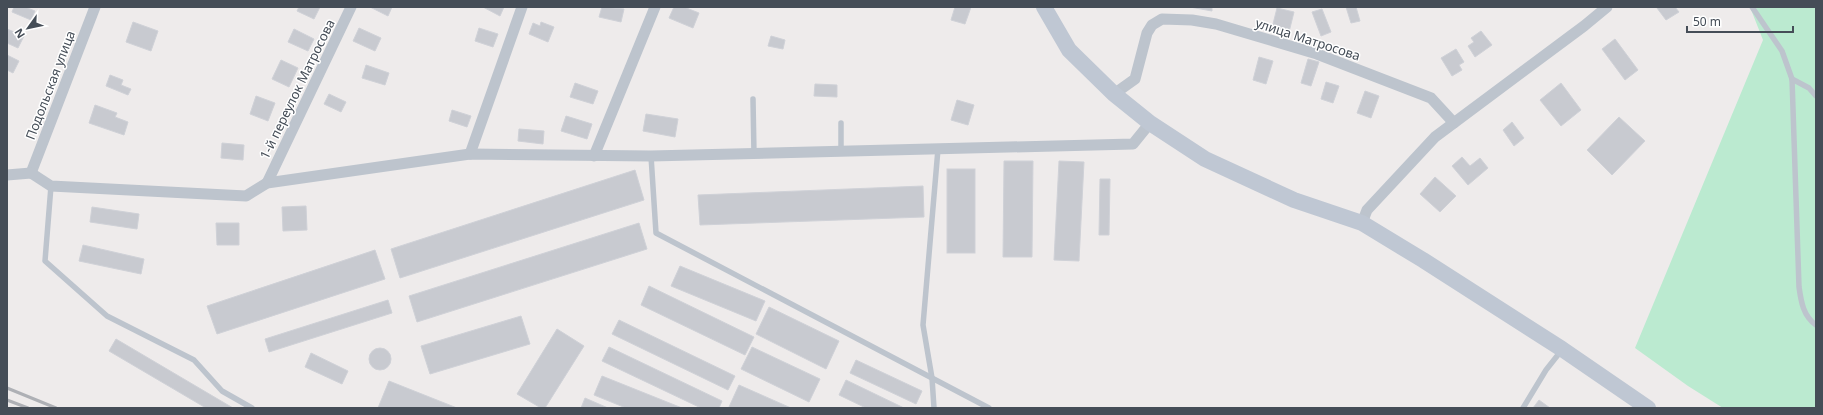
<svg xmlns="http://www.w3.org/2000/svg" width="1823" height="415" font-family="'Noto Sans',sans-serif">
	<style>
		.green { fill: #bbead0 }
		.building { fill: #c8cad0; stroke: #cfd1d7 }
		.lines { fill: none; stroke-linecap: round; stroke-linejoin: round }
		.service { stroke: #bdc4cd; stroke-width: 5.5 }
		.minor { stroke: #bdc4cd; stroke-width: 11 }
		.secondary { stroke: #bfc7d3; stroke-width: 16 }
		.rail { stroke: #aeb0b5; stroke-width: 3 }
		.labels { text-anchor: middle; stroke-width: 3; stroke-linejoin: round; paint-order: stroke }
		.street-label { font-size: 13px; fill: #454d57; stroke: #fff }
	</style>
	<rect width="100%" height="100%" fill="#eeebeb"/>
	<!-- green -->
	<path class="green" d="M1750,7H1816V408H1723L1688,386L1635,348L1763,40Z"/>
	<!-- building -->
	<g class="building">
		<path d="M14,7H25L35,11L31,20L12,12Z"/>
		<path d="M299,7H320L314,19L297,11Z"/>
		<path d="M370,7H392L388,16Z"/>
		<path d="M483,7H504L500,16Z"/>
		<path d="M602,7L624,9L621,22L599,17Z"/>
		<path d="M674,7H684L699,13L693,28L669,18Z"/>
		<path d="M955,7H971L965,24L951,20Z"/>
		<path d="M1190,7H1212V11Z"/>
		<path d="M1346,7H1356L1360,21L1351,23Z"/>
		<path d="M1659,7H1675L1679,12L1666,20L1657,8Z"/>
		<path d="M1277,8L1294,12L1289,32L1272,28Z"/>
		<path d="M1322,9L1331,32L1321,36L1312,12Z"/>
		<path d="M133,22L158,31L151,51L126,42Z"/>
		<path d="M541,22L554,27L548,42L529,34L533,23L540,26Z"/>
		<path d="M359,28L381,38L375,51L353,41Z"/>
		<path d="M479,28L498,34L493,47L475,41Z"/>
		<path d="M7,29L24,36L18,48L7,43Z"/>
		<path d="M294,29L314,39L308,51L288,42Z"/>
		<path d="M1481,31L1492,45L1475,57L1468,46L1474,42L1471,38Z"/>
		<path d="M771,36L785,40L783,49L768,46Z"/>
		<path d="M1615,39L1638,70L1625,80L1602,49Z"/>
		<path d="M1456,49L1464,62L1459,65L1462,70L1452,76L1441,58Z"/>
		<path d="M7,55L19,61L13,73L7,70Z"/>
		<path d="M1259,57L1273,61L1266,84L1253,80Z"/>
		<path d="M1308,59L1319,62L1311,86L1301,83Z"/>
		<path d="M281,60L298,68L289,87L272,79Z"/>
		<path d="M366,65L389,73L385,85L362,78Z"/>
		<path d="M110,75L123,80L121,85L131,89L128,95L106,86Z"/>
		<path d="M1326,82L1339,86L1333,103L1321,99Z"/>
		<path d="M575,83L598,91L593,104L570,97Z"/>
		<path d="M1561,83L1581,110L1561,126L1540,100Z"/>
		<path d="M815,84L837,85V97L814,96Z"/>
		<path d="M1365,91L1379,96L1371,118L1357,113Z"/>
		<path d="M329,94L346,102L341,112L324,104Z"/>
		<path d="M256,96L275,103L268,121L250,114Z"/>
		<path d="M957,100L974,105L968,125L951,120Z"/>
		<path d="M95,105L117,113L115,117L128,122L124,135L89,123Z"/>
		<path d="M452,110L471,116L467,127L449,121Z"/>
		<path d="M646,114L678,119L675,137L643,131Z"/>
		<path d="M566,116L592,124L587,139L561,131Z"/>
		<path d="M1619,117L1645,141L1612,175L1587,150Z"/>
		<path d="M1512,122L1524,138L1514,146L1503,130Z"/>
		<path d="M519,129L544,131L543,144L518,141Z"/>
		<path d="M222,143L244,145L243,160L221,158Z"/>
		<path d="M1462,157L1470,166L1480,158L1488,168L1468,185L1452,166Z"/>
		<path d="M1004,161H1033L1032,257H1003Z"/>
		<path d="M1059,161L1084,162L1079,261L1054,260Z"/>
		<rect x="947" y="169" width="28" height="84"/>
		<path d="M635,170L644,200L400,278L391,249Z"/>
		<path d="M1435,177L1456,196L1440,212L1420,194Z"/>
		<path d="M1100,179H1110L1109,235H1099Z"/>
		<path d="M923,186L924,217L700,225L698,195Z"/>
		<path d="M306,206L307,230L283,231L282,207Z"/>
		<path d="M92,207L139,214L137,229L90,222Z"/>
		<path d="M216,223H239V245H217Z"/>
		<path d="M639,223L647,249L417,322L409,296Z"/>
		<path d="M83,245L144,259L141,274L79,261Z"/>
		<path d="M375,250L385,279L217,334L207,306Z"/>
		<path d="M680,266L765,301L756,321L671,286Z"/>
		<path d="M649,286L754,337L745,355L641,305Z"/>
		<path d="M388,300L392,313L269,352L265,339Z"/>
		<path d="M769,307L839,341L826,369L756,334Z"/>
		<path d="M521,316L530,344L430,374L421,346Z"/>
		<path d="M619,320L735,376L728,390L612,334Z"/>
		<path d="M557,329L584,346L545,408H541L517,394Z"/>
		<path d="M116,339L233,408H206L109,351Z"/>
		<path d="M609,347L722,401L719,408H701L602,361Z"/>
		<path d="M752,347L820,379L809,402L741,369Z"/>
		<circle cx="380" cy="359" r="11"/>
		<path d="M311,353L348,371L342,384L305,367Z"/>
		<path d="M856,360L922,391L916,404L850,373Z"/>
		<path d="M602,376L682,408H626L594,395Z"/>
		<path d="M846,380L904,408H866L839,395Z"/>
		<path d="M389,381L457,408H378Z"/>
		<path d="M739,385L791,408H733L729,407Z"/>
		<path d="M585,398L608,408H581Z"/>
		<path d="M1539,400L1550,408H1533Z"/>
	</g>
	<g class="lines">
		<!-- service -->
		<g class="service">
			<path d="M1752,7L1782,51L1792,79L1799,287C1801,301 1803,316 1816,325"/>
			<path d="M1792,79L1809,88L1816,96"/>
			<path d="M753,99L754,154"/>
			<path d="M841,123V151"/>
			<path d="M651,156L656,233L989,408"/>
			<path d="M51,186L45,261L107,316L194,360L222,391L252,408"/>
			<path d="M934,408L932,378L923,325L938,149"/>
			<path d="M1523,408L1546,370L1561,351"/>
		</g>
		<!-- minor -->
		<g class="minor">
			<path d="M1114,94L1135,79L1147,33L1152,25L1162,19L1192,20L1216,24L1317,54L1431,98L1454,123"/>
			<path d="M470,154L522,7"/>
			<path d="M594,156L655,7"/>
			<path d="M31,173L95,7"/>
			<path d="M7,175L31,173L51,186L246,196L267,183L470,154L651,156L1133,144L1150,123"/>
			<path d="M267,183L351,7"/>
			<path d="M1362,223L1367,210L1435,137L1584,26L1607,7"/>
		</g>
		<!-- secondary -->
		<path class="secondary" d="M1044,7L1069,50L1114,94L1150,123L1205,159L1294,200L1362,223L1423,260L1562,349L1648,408"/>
		<!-- rail -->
		<g class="rail">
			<path d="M7,388L56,408"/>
			<path d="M7,400L28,408"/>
		</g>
	</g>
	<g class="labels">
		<!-- street labels -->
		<g class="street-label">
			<text transform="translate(1308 39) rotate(18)" y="5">улица Матросова</text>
			<text transform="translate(50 85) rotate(-69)" y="5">Подольская улица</text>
			<text transform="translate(297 89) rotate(-64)" y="5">1-й переулок Матросова</text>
		</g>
	</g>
	<!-- border -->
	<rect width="1823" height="415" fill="none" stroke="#454d57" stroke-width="16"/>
	<!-- north arrow -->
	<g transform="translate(28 28) rotate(237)" stroke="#ffffff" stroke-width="3" paint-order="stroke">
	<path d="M0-3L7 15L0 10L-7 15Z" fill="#454d57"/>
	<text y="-6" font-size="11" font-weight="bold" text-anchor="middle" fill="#454d57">N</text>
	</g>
	<!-- scale -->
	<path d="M1687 26v6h106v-6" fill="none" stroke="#454d57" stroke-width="2"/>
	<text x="1693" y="26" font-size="12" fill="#454d57" stroke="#ffffff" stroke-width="3" paint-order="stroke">50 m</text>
</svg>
